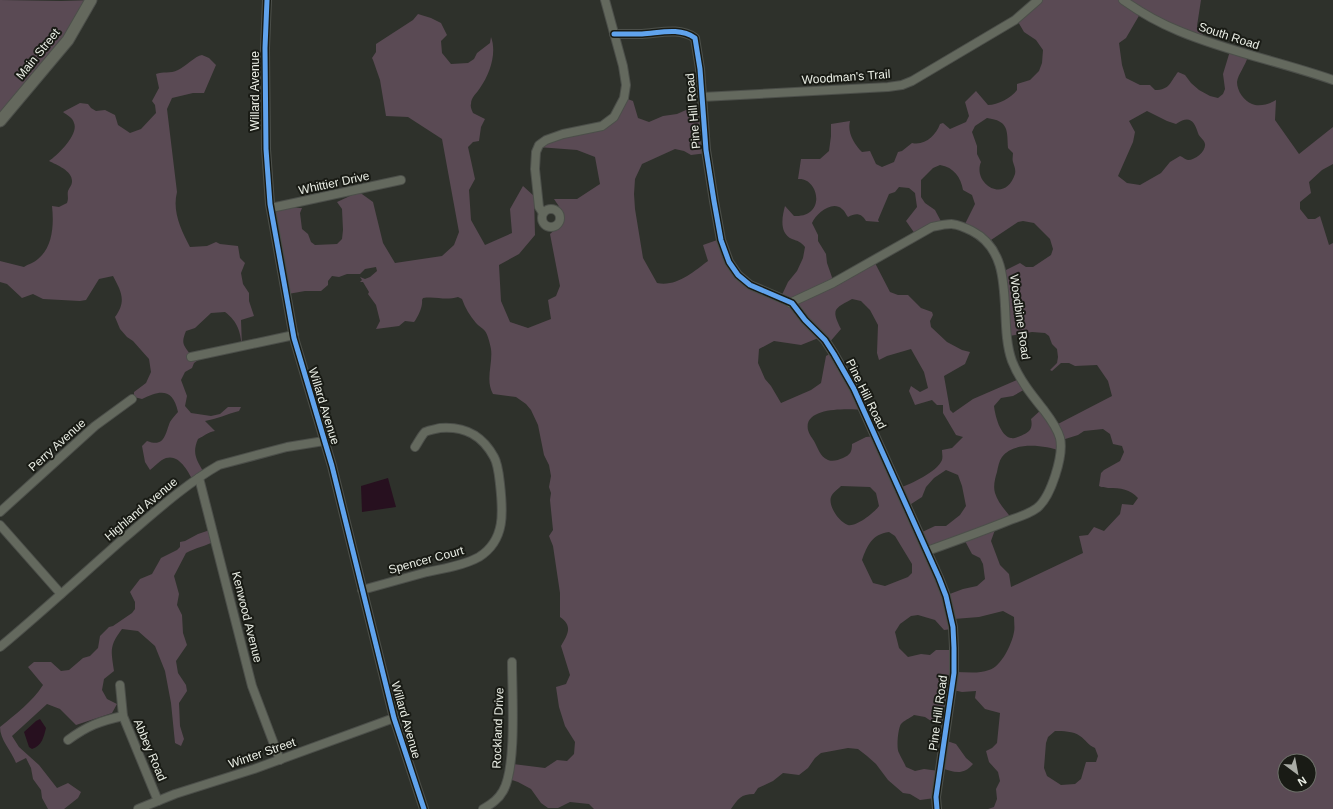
<svg xmlns="http://www.w3.org/2000/svg" width="1333" height="809" font-family="Arial,sans-serif">
	<style>
		.green { fill: #5a4a54; fill-rule: evenodd }
		.water { fill: #27101f }
		.lines { fill: none; stroke-linecap: round; stroke-linejoin: round }
		.minor-casing { stroke: #4c4f4a; stroke-width: 10 }
		.major-casing { stroke: #4c4f4a; stroke-width: 13 }
		.minor { stroke: #64695e; stroke-width: 8 }
		.major { stroke: #64685d; stroke-width: 11 }
		.cycleway-casing { stroke: #191b15; stroke-width: 8 }
		.cycleway { stroke: #60a3ed; stroke-width: 5 }
		.labels { text-anchor: middle; stroke-width: 4; stroke-linejoin: round; paint-order: stroke }
		.street-label { font-size: 12px; fill: #ebefe6; stroke: #191b15 }
	</style>
	<rect width="100%" height="100%" fill="#2e312b"/>
	<!-- green -->
	<g class="green">
		<path d="M0,0L61,1L94,0L0,122Z"/>
		<path d="M1039,0H1201L1197,26L1207,41L1140,14L1126,38L1119,43L1122,65L1126,78L1140,85H1150L1155,90C1170,90 1170,82 1178,72L1185,75L1191,83L1199,90L1210,96L1218,98L1223,94L1225,89L1223,74L1230,51L1248,56C1246,65 1238,74 1237,82C1237,91 1244,101 1252,104C1259,107 1270,104 1276,100L1275,120L1299,154L1333,127V164L1322,170L1309,182L1311,193L1300,202V209L1308,219H1315L1320,216L1329,245L1333,243V809H988L994,807L997,799L996,789L1000,781L998,772L989,762L986,751L992,748L997,743L1000,713L985,709L975,698L976,691L962,692L953,690L946,722L931,721L925,717L914,715C910,718 903,721 901,724C898,728 896,749 899,753C901,758 904,762 906,767L915,771L924,769L939,771L935,798L920,800L910,794L903,793L888,780L876,764L867,756L858,749L848,748L821,753L815,758L808,768L799,775L783,773L773,781L758,788L754,794C741,794 738,799 731,809H594L589,804L570,802L558,808H548L541,803L531,789L518,782L509,779L513,764L545,768L557,760L567,761L574,754L575,742L565,726L559,707L556,687L566,684L570,675L561,646C568,634 573,626 560,617V593L553,546L549,536L553,530L550,500L551,493L549,487L551,476L549,465L544,455L538,425L531,410L526,404L516,397L493,394C485,380 493,364 491,349C490,344 488,335 485,331C483,328 478,326 476,323C470,316 465,308 462,299L458,297C444,301 437,296 423,298L422,300C423,306 418,317 414,322L405,321L399,326L376,329L380,321L376,305L368,294L369,292L363,282H360L362,280L360,277L365,279L370,277L377,271L376,267L365,269L360,274H347L339,277L332,276L328,281V285L321,291H305L288,294L273,208L291,206L297,208H302L300,213L302,229L308,234L311,242L315,245L337,244L342,239L343,230L342,209L337,202L352,195L355,189L373,202L383,243L395,263L442,256L454,245L459,232L442,139L408,117L386,116L380,80L373,60L372,58L376,52V44L413,20L418,14L431,18L441,23L447,35L441,41L442,53L451,64L468,63L474,59L477,53L490,43L491,37C497,53 490,74 480,88C477,93 471,97 471,104C470,107 472,110 473,113L485,119L481,127L479,141L473,142L468,147L475,179L469,190L471,220L485,245L512,233L510,209L523,186L534,196L535,235L519,254L499,265L501,301L510,322L528,328L551,319L548,300L556,296L560,286L550,234C567,220 566,216 554,199H577L600,184L595,157L577,150L538,147L546,141L603,127L625,98L633,101L638,118L649,122L663,116L677,114L686,110L701,109L707,153L691,155L684,151L675,149L642,164L635,179L634,194L635,209L643,258L657,283C677,287 693,272 708,261L703,245L720,239L737,273L780,299L788,282L797,271L803,258L805,247C801,242 798,241 792,239C779,233 782,217 785,206L794,216C827,218 819,177 798,179L801,159H820L829,151L831,136V124L850,121C847,132 854,144 862,152L870,151L876,164L882,167L894,162L898,152L902,151L912,143C925,146 936,135 940,124L943,123L950,129L966,122L969,116L965,102L976,91L988,105C998,105 1011,98 1017,90V84L1030,80L1039,71L1042,63L1043,50L1036,40L1024,32L1017,20ZM1147,111L1167,121L1176,124C1189,115 1194,120 1198,133C1199,137 1204,139 1205,144C1206,151 1196,160 1188,160C1186,160 1183,157 1180,156L1170,162L1161,173L1140,185L1127,183L1118,176L1133,142L1135,132L1129,121ZM987,118C1009,121 1007,130 1008,148L1013,153C1013,156 1012,159 1013,162C1014,166 1016,169 1015,174C1005,205 972,183 981,162L977,154V146L972,132L975,126ZM940,165C954,167 961,178 963,190L972,195L975,204L964,226L988,242L1018,222L1023,221L1034,223L1050,239L1053,249L1051,255L1033,267H1026L1020,263L1002,272L1009,336L1032,332L1045,333L1049,336L1052,344L1057,349L1058,357L1057,363L1050,370L1052,371L1061,363H1069L1075,366L1097,365L1108,381L1112,396L1056,425L1042,409L1031,419C1032,423 1032,428 1029,431C1026,434 1015,439 1011,438C1000,436 995,415 994,406L1001,398L1013,396L1027,388L1019,379L973,399L953,413L950,410L944,376L965,364L970,352L962,350L947,342L931,327L930,321L933,315L932,312L921,308L908,295H898L890,292L875,263L834,283L827,263L826,254L818,241V235L812,223C816,214 832,200 842,209C845,211 846,215 848,217C856,213 861,213 866,221L879,222L878,220L889,194L895,192L899,187L909,188L915,193L917,207L906,221L913,231L916,236L943,225L935,210L925,203L921,197V180L933,168ZM852,299L861,301L870,310L878,325L877,353L879,360L887,356L911,349L924,372L928,388L920,392L911,386L909,391L915,405L932,400L937,405H943V413L956,435L963,437L952,448L942,450C942,454 943,456 942,460C937,472 911,484 899,488L876,436L866,437L852,444C852,452 850,455 843,458C838,460 833,462 828,460C820,457 818,448 814,441C812,438 809,434 808,430C803,406 850,409 864,410L833,352L826,356L821,383L811,390L781,403L771,386L765,379L758,363L759,349L774,341L801,345L821,337L828,344L841,329C831,309 834,309 852,299ZM1103,429L1110,434L1113,444L1122,446L1124,452L1120,461L1104,470L1101,473L1099,486C1102,488 1105,487 1108,488C1121,488 1130,489 1138,498L1133,505L1122,504L1120,514L1104,531L1094,527L1088,535L1079,536L1083,553L1011,587L1009,574L1000,565L991,541L996,527L1012,519C1006,511 998,503 995,493C993,487 995,478 997,472C998,467 999,461 1002,457C1014,441 1044,445 1061,451L1062,440L1078,435L1084,431ZM946,470L958,475L962,486L966,506L960,515L946,526H935L920,533L908,506L922,497L926,487L934,478ZM841,486L870,487L876,493L879,506C874,513 856,527 848,525C839,522 828,506 831,497C833,492 837,490 841,486ZM889,532L895,536L912,564V573L908,577L885,586L873,583L862,560C867,546 872,534 889,532ZM965,541L972,554L980,558L983,564L985,579L977,586L963,589L947,595L928,552ZM1003,611L1014,617C1014,622 1015,628 1014,632C1012,644 1001,667 989,670C978,674 967,672 955,672L952,650H936L930,655L921,654L908,657L899,648L895,632L900,624L911,616L918,615L935,620L944,630L953,629L954,619L979,617ZM1055,731C1063,731 1073,731 1080,736C1086,740 1088,745 1095,748L1098,756L1096,762H1086L1081,779L1075,784L1061,785L1047,776L1044,768L1046,743L1048,737ZM1285,761H1309V785H1285Z"/>
		<path d="M202,55L209,58L216,65L204,93H193L172,98L167,109L177,192C172,211 181,230 190,247L207,246L216,242L220,244L238,246L240,258L245,263L241,273L243,284L249,293V301L254,316L241,320L242,346C240,331 238,322 225,312L211,313L195,328L186,331C181,343 183,345 191,355L198,351L207,354L194,363L192,368L185,372L181,380L187,396L185,406L191,413L211,416L220,414L228,407H241L239,411C227,414 217,419 205,421L215,431C208,432 204,436 198,439C191,455 198,461 205,475L194,482C188,472 180,454 166,458C160,460 154,467 150,470L145,462L142,446L147,441C165,448 165,434 170,422C172,419 175,415 178,412C173,388 160,390 142,399L134,397V392L146,383L151,372L149,359L133,341L127,337L120,329L115,317C127,301 121,291 113,276L99,279L86,300L80,301L43,299L33,294L22,298L7,284L0,282V261L24,267C28,264 34,263 38,259C53,247 54,224 52,206L59,207L67,203C69,197 67,196 68,191C69,188 72,185 72,182C73,171 57,165 49,161C58,155 79,134 74,123C73,118 67,115 63,112L80,103L88,104L91,108L96,111L105,110L115,115L118,125L130,133L141,129L156,113L155,105L152,101L159,88L156,74C163,71 170,74 178,70C185,67 195,56 202,55Z"/>
		<path d="M210,530L215,541C206,546 195,548 186,553L174,576L179,594L177,605L182,615L183,633L187,645L176,661L178,673L186,685L187,691L179,703L180,726L184,739L181,746L175,743L171,703L165,671L155,646L138,631L122,629C109,646 111,651 114,671L104,679L102,690L107,699L117,704L112,713L76,725L60,709L47,704L12,736L19,747L39,765L57,788L68,783L81,792L78,798L64,809H48L42,798L41,790L33,779L31,768L26,758L16,763C11,750 0,740 0,727C16,714 32,702 43,685L28,667L34,662H51L61,671L69,670L83,658L90,656L98,648L100,636L109,627L113,626L132,613L135,609V602L130,592L140,579L152,574L161,558L177,550L180,547V542L185,541L198,534Z"/>
		<path d="M947,741L956,744L966,758L973,764C963,776 954,772 941,768Z"/>
	</g>
	<!-- water -->
	<g class="water">
		<path d="M388,478L396,507L362,512L361,486Z"/>
		<path d="M40,719L46,728C44,736 42,746 32,749L29,747L24,732L36,721Z"/>
	</g>
	<g class="lines">
		<defs>
			<g id="minor">
				<path d="M267,0L265,48L266,149L270,204L294,338L332,466L394,718L424,809"/>
				<path d="M1123,0C1140,12 1159,23 1179,31C1229,52 1282,62 1333,80"/>
				<path d="M614,34C623,34 633,34 642,34C660,33 679,27 695,38L700,69L706,150L714,201L721,240L729,262L738,275L750,285L792,303L805,320L825,340L834,354L854,389L939,578L946,596L953,627L954,648V673L936,797L937,809"/>
				<path d="M702,97L888,87L902,85L912,81L1015,20L1038,0"/>
				<path d="M271,208L401,180"/>
				<circle cx="551" cy="218" r="9"/>
				<path d="M543,213L539,207L535,169L536,152L539,145L546,140L563,134L602,126L614,117L624,98L626,85L623,66L605,0"/>
				<path d="M790,303L833,283L932,227C951,223 954,222 972,231C1019,255 997,320 1012,361C1019,379 1031,394 1043,409C1049,417 1057,427 1060,438C1064,455 1051,497 1037,508C1029,514 1019,517 1010,520C983,531 955,541 927,551"/>
				<path d="M191,357L294,335"/>
				<path d="M199,478L252,686L280,760"/>
				<path d="M0,512L95,426L132,399"/>
				<path d="M0,525L61,594"/>
				<path d="M362,590C384,584 405,578 427,572C443,569 465,565 479,557C506,540 503,511 500,484C499,475 498,464 494,457C482,435 465,426 440,428C436,429 429,430 425,432C421,436 418,443 415,447"/>
				<path d="M0,647C42,612 82,575 123,539C154,513 184,485 219,465L287,447L324,441"/>
				<path d="M120,685L123,716L158,801"/>
				<path d="M68,740C87,726 100,721 123,716"/>
				<path d="M138,809L175,794L254,769L394,718"/>
				<path d="M483,809C491,804 498,800 503,791C517,767 512,692 512,662"/>
			</g>
			<path id="major" d="M0,121L68,40L91,0"/>
		</defs>
		<!-- minor casing -->
		<use href="#minor" class="minor-casing"/>
		<!-- major casing -->
		<use href="#major" class="major-casing"/>
		<!-- minor -->
		<use href="#minor" class="minor"/>
		<!-- major -->
		<use href="#major" class="major"/>
		<defs>
			<g id="cycleway">
				<path d="M267,0L265,48L266,149L270,204L294,338L332,466L394,718L424,809"/>
				<path d="M614,34C623,34 633,34 642,34C660,33 679,27 695,38L700,69L706,150L714,201L721,240L729,262L738,275L750,285L792,303L805,320L825,340L834,354L854,389L939,578L946,596L953,627L954,648V673L936,797L937,809"/>
			</g>
		</defs>
		<!-- cycleway casing -->
		<use href="#cycleway" class="cycleway-casing"/>
		<!-- cycleway -->
		<use href="#cycleway" class="cycleway"/>
	</g>
	<g class="labels">
		<!-- street labels -->
		<g class="street-label">
			<text transform="translate(1229 36) rotate(18)" y="4">South Road</text>
			<text transform="translate(38 54) rotate(-51)" y="4">Main Street</text>
			<text transform="translate(846 77) rotate(-4)" y="4">Woodman's Trail</text>
			<text transform="translate(255 91) rotate(-90)" y="4">Willard Avenue</text>
			<text transform="translate(693 111) rotate(-95)" y="4">Pine Hill Road</text>
			<text transform="translate(334 183) rotate(-12)" y="4">Whittier Drive</text>
			<text transform="translate(1020 317) rotate(82)" y="4">Woodbine Road</text>
			<text transform="translate(866 394) rotate(64)" y="4">Pine Hill Road</text>
			<text transform="translate(324 406) rotate(73)" y="4">Willard Avenue</text>
			<text transform="translate(57 445) rotate(-42)" y="4">Perry Avenue</text>
			<text transform="translate(141 509) rotate(-40)" y="4">Highland Avenue</text>
			<text transform="translate(426 560) rotate(-15)" y="4">Spencer Court</text>
			<text transform="translate(247 617) rotate(76)" y="4">Kenwood Avenue</text>
			<text transform="translate(938 713) rotate(-82)" y="4">Pine Hill Road</text>
			<text transform="translate(406 720) rotate(74)" y="4">Willard Avenue</text>
			<text transform="translate(498 728) rotate(-88)" y="4">Rockland Drive</text>
			<text transform="translate(150 750) rotate(67)" y="4">Abbey Road</text>
			<text transform="translate(262 753) rotate(-19)" y="4">Winter Street</text>
		</g>
	</g>
	<!-- north arrow -->
	<g transform="translate(1297 773) rotate(148)"><circle r="19" fill="#191b15" stroke="#6d7069"/>
	<path d="M0-3L7 15L0 10L-7 15Z" fill="#a9aca5"/>
	<text y="-6" font-size="11" font-weight="bold" text-anchor="middle" fill="#ebefe6">N</text>
	</g>
</svg>
